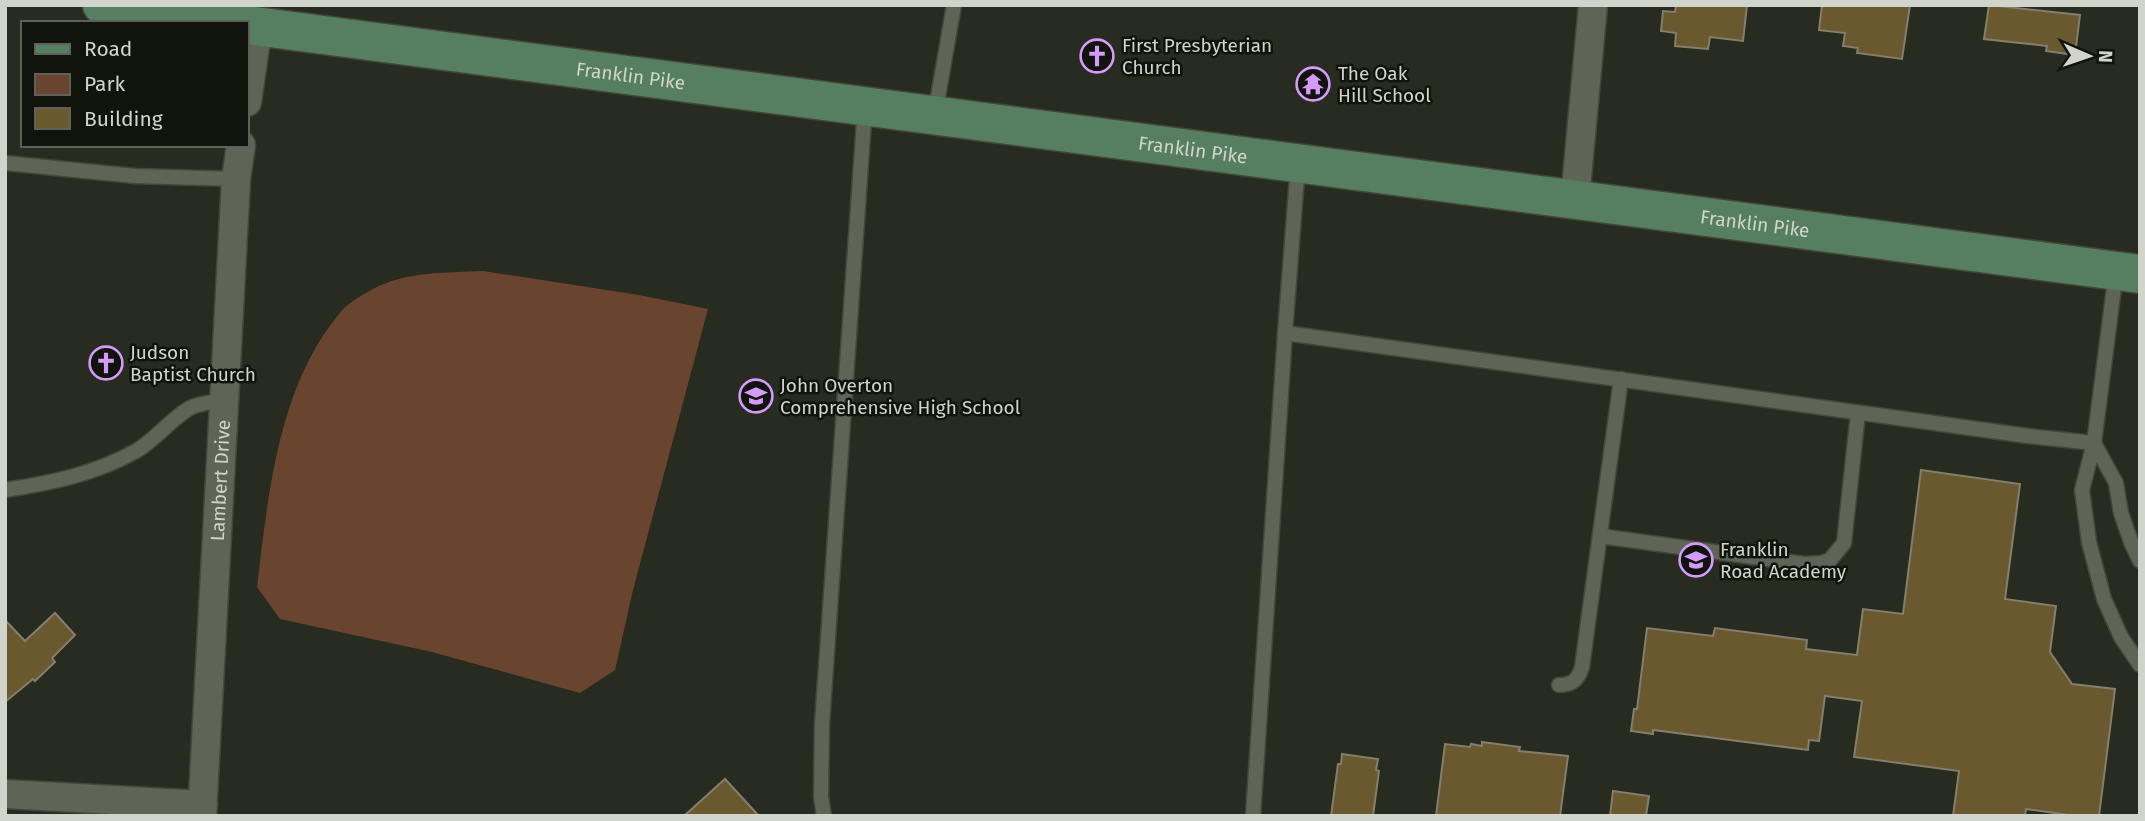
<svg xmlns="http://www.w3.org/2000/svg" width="2145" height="821" font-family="'Fira Sans',sans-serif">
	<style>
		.green { fill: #69452f }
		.building { fill: #6a582f; stroke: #847e6f; stroke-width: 2 }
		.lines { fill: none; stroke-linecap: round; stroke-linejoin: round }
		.lane-casing { stroke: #43463b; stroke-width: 17 }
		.street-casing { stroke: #43463b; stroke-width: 31 }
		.primary-casing { stroke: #43463b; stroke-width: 41 }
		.lane { stroke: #606456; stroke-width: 14 }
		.street { stroke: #606456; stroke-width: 28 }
		.primary { stroke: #557f60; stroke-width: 38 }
		.labels { text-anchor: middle; stroke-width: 5; stroke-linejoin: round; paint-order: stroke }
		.poi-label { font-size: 19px; fill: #d1d4cb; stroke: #11130d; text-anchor: start }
		.street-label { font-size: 19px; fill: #d1d4cb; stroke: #11130d }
	</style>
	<rect width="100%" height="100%" fill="#282b1f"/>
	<!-- green -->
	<path class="green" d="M483,271L639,295L708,309L633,590L615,670L580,693L432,652L280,619L257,587C268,496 278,387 339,314C346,304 362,295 373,289C406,271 447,273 483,271Z"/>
	<!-- building -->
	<g class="building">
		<path d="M1676,5H1747L1743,41L1710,37L1708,49L1675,46L1676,33L1661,31L1663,11L1675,12Z"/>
		<path d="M1822,5H1910L1902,59L1857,53L1858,48L1843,46L1845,33L1819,30Z"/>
		<path d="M1989,5L2080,15L2075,55L2046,51L2047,46L1984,39Z"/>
		<path d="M1921,470L2020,484L2005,599L2056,606L2050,652L2072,684L2115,689L2099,816H2075L2026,809L2025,816H1953L1959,771L1854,757L1862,701L1825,696L1819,741L1809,740L1808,750L1653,730V734L1631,731L1634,709H1637L1647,628L1713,636L1715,628L1807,640L1806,649L1857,655L1863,609L1903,614Z"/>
		<path d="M55,613L75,635L52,658L55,662L35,681L33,679L5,702V620L25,641Z"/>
		<path d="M1482,742L1520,747L1519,751L1568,756L1560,816H1436L1445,744L1470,747L1471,744L1482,746Z"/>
		<path d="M1342,754L1378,759L1376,770L1379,771L1373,816H1331L1338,764H1341Z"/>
		<path d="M725,779L759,816H684Z"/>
		<path d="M1613,791L1649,796L1646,816H1610Z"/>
	</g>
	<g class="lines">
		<defs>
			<g id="lane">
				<path d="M935,114L954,5"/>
				<path d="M5,163L135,176L236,179"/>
				<path d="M1298,164L1285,333L2028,436L2094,443L2116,272"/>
				<path d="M5,490C51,483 95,474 136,451C154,441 176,414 192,407C201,403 213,402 224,400"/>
				<path d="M1600,536L1804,564L1821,563L1830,560L1844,543L1858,413"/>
				<path d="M2140,561L2131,542L2121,513L2116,483L2094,443L2082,490L2089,542L2104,599L2121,637L2140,665"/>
				<path d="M1559,685C1572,685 1578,680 1582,667L1621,379"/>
				<path d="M824,816L821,797L822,724L865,106"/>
				<path d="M1253,816L1285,333"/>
			</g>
			<g id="street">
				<path d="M247,102L258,26"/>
				<path d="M1575,199L1593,5"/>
				<path d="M5,794L203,805"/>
				<path id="s1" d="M202,816L236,179L241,145"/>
			</g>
			<g id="primary">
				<path d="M102,5L232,23"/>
				<path id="s2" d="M247,25L2140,274"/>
			</g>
		</defs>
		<!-- lane casing -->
		<use href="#lane" class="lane-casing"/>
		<!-- street casing -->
		<use href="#street" class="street-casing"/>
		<!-- primary casing -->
		<use href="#primary" class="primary-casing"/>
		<!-- lane -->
		<use href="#lane" class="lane"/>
		<!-- street -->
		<use href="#street" class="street"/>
		<!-- primary -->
		<use href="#primary" class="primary"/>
	</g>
	<!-- icons -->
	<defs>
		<symbol id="church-ring" viewBox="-11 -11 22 22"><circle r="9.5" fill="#11130d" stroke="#d59bfa" stroke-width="1.5"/><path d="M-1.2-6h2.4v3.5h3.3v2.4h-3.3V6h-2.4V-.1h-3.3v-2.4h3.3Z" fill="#d59bfa"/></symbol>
		<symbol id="temple-ring" viewBox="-11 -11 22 22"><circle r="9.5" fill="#11130d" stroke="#d59bfa" stroke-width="1.5"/><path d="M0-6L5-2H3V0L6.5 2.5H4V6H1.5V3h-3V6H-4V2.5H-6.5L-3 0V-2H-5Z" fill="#d59bfa"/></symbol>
		<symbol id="school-ring" viewBox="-11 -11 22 22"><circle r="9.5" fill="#11130d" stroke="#d59bfa" stroke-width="1.5"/><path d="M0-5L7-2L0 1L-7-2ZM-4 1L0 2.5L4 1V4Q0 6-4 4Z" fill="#d59bfa"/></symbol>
	</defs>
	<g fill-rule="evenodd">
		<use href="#church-ring" x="1078" y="37" width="38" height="38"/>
		<use href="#temple-ring" x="1294" y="65" width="38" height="38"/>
		<use href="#church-ring" x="87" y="344" width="38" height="38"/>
		<use href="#school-ring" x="737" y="377" width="38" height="38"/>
		<use href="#school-ring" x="1677" y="541" width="38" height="38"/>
	</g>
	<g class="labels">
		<!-- poi labels -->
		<g class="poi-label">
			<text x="1122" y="52">First Presbyterian<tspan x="1122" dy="22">Church</tspan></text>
			<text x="1338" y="80">The Oak<tspan x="1338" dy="22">Hill School</tspan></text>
			<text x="130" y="359">Judson<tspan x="130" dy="22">Baptist Church</tspan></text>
			<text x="780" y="392">John Overton<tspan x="780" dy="22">Comprehensive High School</tspan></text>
			<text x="1720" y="556">Franklin<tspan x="1720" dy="22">Road Academy</tspan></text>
		</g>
		<!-- street labels -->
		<g class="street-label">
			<text dy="7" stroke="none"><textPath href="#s2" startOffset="387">Franklin Pike</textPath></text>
			<text dy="7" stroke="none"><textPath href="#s2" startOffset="954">Franklin Pike</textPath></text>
			<text dy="7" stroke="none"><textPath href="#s2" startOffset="1521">Franklin Pike</textPath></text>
			<text dy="7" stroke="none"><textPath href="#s1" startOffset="336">Lambert Drive</textPath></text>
		</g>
	</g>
	<!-- border -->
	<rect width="2145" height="821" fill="none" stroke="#d1d4cb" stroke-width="14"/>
	<!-- legend -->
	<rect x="21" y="21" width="228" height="126" fill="#11130d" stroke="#5e6059" stroke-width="2"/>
	<rect x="35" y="44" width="35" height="10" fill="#557f60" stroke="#5e6059" stroke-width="2"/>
	<text x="84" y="56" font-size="21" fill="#d1d4cb">Road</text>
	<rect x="35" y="74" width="35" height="21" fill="#69452f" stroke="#5e6059" stroke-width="2"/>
	<text x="84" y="91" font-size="21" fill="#d1d4cb">Park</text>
	<rect x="35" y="108" width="35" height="21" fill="#6a582f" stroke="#5e6059" stroke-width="2"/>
	<text x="84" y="126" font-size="21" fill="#d1d4cb">Building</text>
	<!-- north arrow -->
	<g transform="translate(2089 56) rotate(92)" stroke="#11130d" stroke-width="5" paint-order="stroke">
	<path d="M0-5L12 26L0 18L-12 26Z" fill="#d1d4cb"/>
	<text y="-10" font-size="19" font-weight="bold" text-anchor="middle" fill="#d1d4cb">N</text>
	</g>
</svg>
